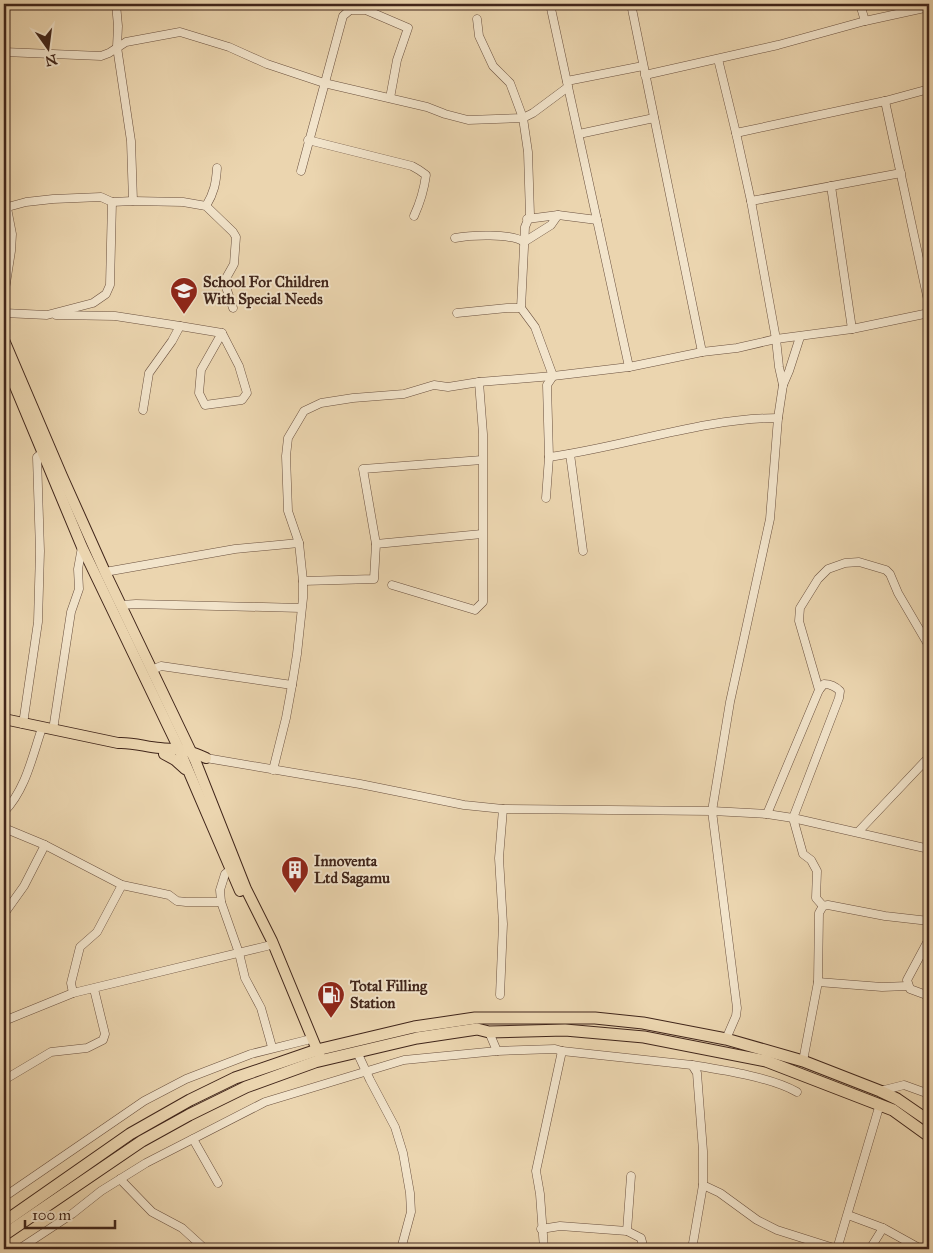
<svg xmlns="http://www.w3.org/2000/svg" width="933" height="1253" font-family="'IM FELL Great Primer',serif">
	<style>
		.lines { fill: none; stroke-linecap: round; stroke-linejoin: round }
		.minor-casing { stroke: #6b513f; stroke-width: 9 }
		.major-casing { stroke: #40251a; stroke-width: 12 }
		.highway-casing { stroke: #40251a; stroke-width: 13 }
		.minor { stroke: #f2e4cb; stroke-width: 8 }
		.major { stroke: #ebd5af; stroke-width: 10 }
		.highway { stroke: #ebd5af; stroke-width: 11 }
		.labels { text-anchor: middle; stroke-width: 4; stroke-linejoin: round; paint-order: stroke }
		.poi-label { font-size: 15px; font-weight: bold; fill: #40251a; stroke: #f2e4cb; text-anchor: start }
	</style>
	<rect width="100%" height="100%" fill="#ebd5af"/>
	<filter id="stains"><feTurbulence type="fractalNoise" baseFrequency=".004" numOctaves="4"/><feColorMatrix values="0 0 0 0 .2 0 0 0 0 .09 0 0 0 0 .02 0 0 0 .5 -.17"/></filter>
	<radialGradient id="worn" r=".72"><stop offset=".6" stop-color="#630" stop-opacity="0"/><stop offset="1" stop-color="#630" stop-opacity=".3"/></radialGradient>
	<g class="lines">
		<defs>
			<g id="minor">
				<path d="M116,4L118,26L117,47L131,141L133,201"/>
				<path d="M550,4L629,367"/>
				<path d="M631,4L702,352"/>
				<path d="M860,4L865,21"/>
				<path d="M477,19L479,36L493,66L510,83L523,118L528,152L530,215L525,227L521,308L535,327L553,376L547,385L549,457L546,498"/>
				<path d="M4,52L101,56L109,53L126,42L180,32L229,47L267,64L324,83L427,107L445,114L468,120L523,118L533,113L568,87"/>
				<path d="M718,59L736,133L751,201L776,339L779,367L783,385"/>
				<path d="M645,75L778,45L865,21L929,7"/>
				<path d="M567,81L643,66"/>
				<path d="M885,101L929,305"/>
				<path d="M736,133L885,101L929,89"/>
				<path d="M579,134L654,118"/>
				<path d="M308,140L412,166L419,170L426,175C424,190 420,203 414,216"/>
				<path d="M301,171L343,16L350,10H366L408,28L397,60L390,98"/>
				<path d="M831,186L852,329"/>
				<path d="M751,201L901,173"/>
				<path d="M206,206C214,193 216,183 217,168"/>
				<path d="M4,208L26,202L53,199L101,197L112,202L133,201L183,202L206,206L233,232L236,237L234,264L225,280L226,287L233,308"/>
				<path d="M527,219L558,215L597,220"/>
				<path d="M455,238C470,235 511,233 524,242L551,225L558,215"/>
				<path d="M4,296L11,251L12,234L7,208"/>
				<path d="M4,313L47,315L93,303L106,294L110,285L112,202"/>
				<path d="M457,313L507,308H521"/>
				<path d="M56,315L115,316L180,326"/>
				<path d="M222,333L239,366L247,393L242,400L205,405L199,393L201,370Z"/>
				<path d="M143,410L149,373L172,341L180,326L222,333"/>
				<path d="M570,454L583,551"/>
				<path d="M549,457C624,447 703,418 778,418"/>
				<path d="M376,544L363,469L482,460"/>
				<path d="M105,572L235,549L299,543"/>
				<path d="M303,581L374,579L376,544L482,534"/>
				<path d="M392,585L475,610L483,602V434L479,382"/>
				<path d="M121,605L136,604L301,608"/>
				<path d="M152,670L161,666L292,685"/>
				<path d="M819,690L799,621L800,608L818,579L828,569L845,563L859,562L886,570L890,574L898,593L929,646"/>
				<path d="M23,724L38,622L40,551L37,457L42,453"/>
				<path d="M53,730L71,612L79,589L78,569L82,547"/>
				<path d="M206,758L360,784L464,805L503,809L712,811L767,814L793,818L929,849"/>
				<path d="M273,770L286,718L292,685L297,654L303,598V581L299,543L288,511L286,456L288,438L304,411L321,403L353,398L404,394L434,385L448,387L479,382L553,376L629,367L702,352L737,348L776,339L852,329L929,313"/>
				<path d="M4,812C26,789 32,757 42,728"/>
				<path d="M767,814L819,690L824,684C831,684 835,686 840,691L839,698L793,818L803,854L811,860L817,871L816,898L823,906"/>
				<path d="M4,828L45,845L122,885L169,895L177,901L186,902H221"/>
				<path d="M858,832L929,757"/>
				<path d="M231,869L225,874L220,890L221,902L239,953L245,978L261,1008L272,1047"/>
				<path d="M4,914L24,886L45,845"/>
				<path d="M929,939L907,980L910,989L929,996"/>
				<path d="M818,982L882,987L907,986"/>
				<path d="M73,993L71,983L80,947L97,932L122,885"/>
				<path d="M500,995L503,924L499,858L503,809"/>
				<path d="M4,1021L73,993L267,946"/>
				<path d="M489,1032L497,1051"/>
				<path d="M726,1039L736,1016L737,1008L712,811L730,702L770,519L778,418L783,385L789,371L800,337"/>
				<path d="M357,1052L370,1080L395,1127L403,1153L410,1193L411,1212L401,1249"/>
				<path d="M803,1061L818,982L819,913L823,906L828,905L885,916L929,921"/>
				<path d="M692,1065C723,1070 770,1077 797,1092"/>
				<path d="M4,1080L51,1052L87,1048L103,1040L105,1034L94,989"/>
				<path d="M880,1091L904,1085L929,1094"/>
				<path d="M193,1139L218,1183"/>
				<path d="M120,1179L152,1212L182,1228L205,1249"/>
				<path d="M703,1185L720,1193L757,1220L777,1230L837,1249"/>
				<path d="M4,1197L144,1101L186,1079L251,1054L307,1040"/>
				<path d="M848,1215L883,1228L921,1249"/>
				<path d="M541,1229L560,1226L627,1231L641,1238L644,1249"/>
				<path d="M627,1231L631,1176"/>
				<path d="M19,1249L72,1214L101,1191L146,1163L265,1102L404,1060L497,1051L555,1049L562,1051L692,1065L697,1073L703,1151V1185L692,1249"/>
				<path d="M544,1249L540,1194L536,1171L562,1051"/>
				<path d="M837,1249L880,1104"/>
				<path d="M870,1249L883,1228"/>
			</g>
			<g id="major">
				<path d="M4,340L62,476L105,572L195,760L246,889L272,941L320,1057"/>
				<path d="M4,360L82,547L179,749L240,891"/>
				<path d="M4,719L118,743C133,742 146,747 160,748C180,750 187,749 206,758"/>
				<path d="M164,754L175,760L185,769"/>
			</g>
			<g id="highway">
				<path d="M4,1222L130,1134L190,1100L235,1078L317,1050L414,1027L475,1018H595L643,1023L726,1039L803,1061L880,1091L897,1099L929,1121"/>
				<path d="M4,1235L142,1141L189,1115L246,1087L315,1062L417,1038L477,1029L489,1032L565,1030L644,1037L766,1061L893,1110L929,1136"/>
			</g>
		</defs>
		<!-- minor casing -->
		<use href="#minor" class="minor-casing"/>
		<!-- major casing -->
		<use href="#major" class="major-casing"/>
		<!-- highway casing -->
		<use href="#highway" class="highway-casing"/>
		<!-- minor -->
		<use href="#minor" class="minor"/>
		<!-- major -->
		<use href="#major" class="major"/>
		<!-- highway -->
		<use href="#highway" class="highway"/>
	</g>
	<!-- icons -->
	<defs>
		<symbol id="school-pin" viewBox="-11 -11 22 30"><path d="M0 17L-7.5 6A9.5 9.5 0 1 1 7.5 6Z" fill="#8f2418" stroke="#f2e4cb"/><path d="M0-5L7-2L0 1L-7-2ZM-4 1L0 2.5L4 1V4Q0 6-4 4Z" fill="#fff"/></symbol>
		<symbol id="building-pin" viewBox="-11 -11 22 30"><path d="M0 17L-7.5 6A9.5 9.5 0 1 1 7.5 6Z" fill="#8f2418" stroke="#f2e4cb"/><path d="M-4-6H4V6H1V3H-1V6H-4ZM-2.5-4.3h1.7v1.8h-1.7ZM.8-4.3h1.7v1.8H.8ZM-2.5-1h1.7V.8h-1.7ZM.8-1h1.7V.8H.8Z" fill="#fff"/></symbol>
		<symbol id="fuel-pin" viewBox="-11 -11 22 30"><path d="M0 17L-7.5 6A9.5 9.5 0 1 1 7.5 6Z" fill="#8f2418" stroke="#f2e4cb"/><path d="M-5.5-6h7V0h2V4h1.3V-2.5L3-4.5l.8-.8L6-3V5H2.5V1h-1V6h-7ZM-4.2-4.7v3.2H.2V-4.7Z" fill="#fff"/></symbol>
	</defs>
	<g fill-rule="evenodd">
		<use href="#school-pin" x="168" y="275" width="32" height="43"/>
		<use href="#building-pin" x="279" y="854" width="32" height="43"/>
		<use href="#fuel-pin" x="315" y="979" width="32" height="43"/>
	</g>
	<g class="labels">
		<!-- poi labels -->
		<g class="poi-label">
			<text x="203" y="287">School For Children<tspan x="203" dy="17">With Special Needs</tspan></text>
			<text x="314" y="866">Innoventa<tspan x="314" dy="17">Ltd Sagamu</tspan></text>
			<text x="350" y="991">Total Filling<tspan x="350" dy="17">Station</tspan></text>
		</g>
	</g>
	<!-- margin -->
	<rect width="933" height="1253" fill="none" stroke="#ebd5af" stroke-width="20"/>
	<rect x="5" y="5" width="923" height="1243" fill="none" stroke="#40251a" stroke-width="2.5"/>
	<rect x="10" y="10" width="913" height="1233" fill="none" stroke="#40251a"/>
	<!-- north arrow -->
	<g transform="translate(48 48) rotate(166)" stroke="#f2e4cb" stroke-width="4" paint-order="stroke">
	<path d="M0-4L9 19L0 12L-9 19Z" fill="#40251a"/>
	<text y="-8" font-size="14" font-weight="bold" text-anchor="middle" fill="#40251a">N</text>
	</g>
	<!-- scale -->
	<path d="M25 1220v8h90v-8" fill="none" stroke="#40251a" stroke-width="2.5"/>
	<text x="32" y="1220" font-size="15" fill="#40251a" stroke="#f2e4cb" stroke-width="4" paint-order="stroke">100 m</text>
	<rect width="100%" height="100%" filter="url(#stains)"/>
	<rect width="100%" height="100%" fill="url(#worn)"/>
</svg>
